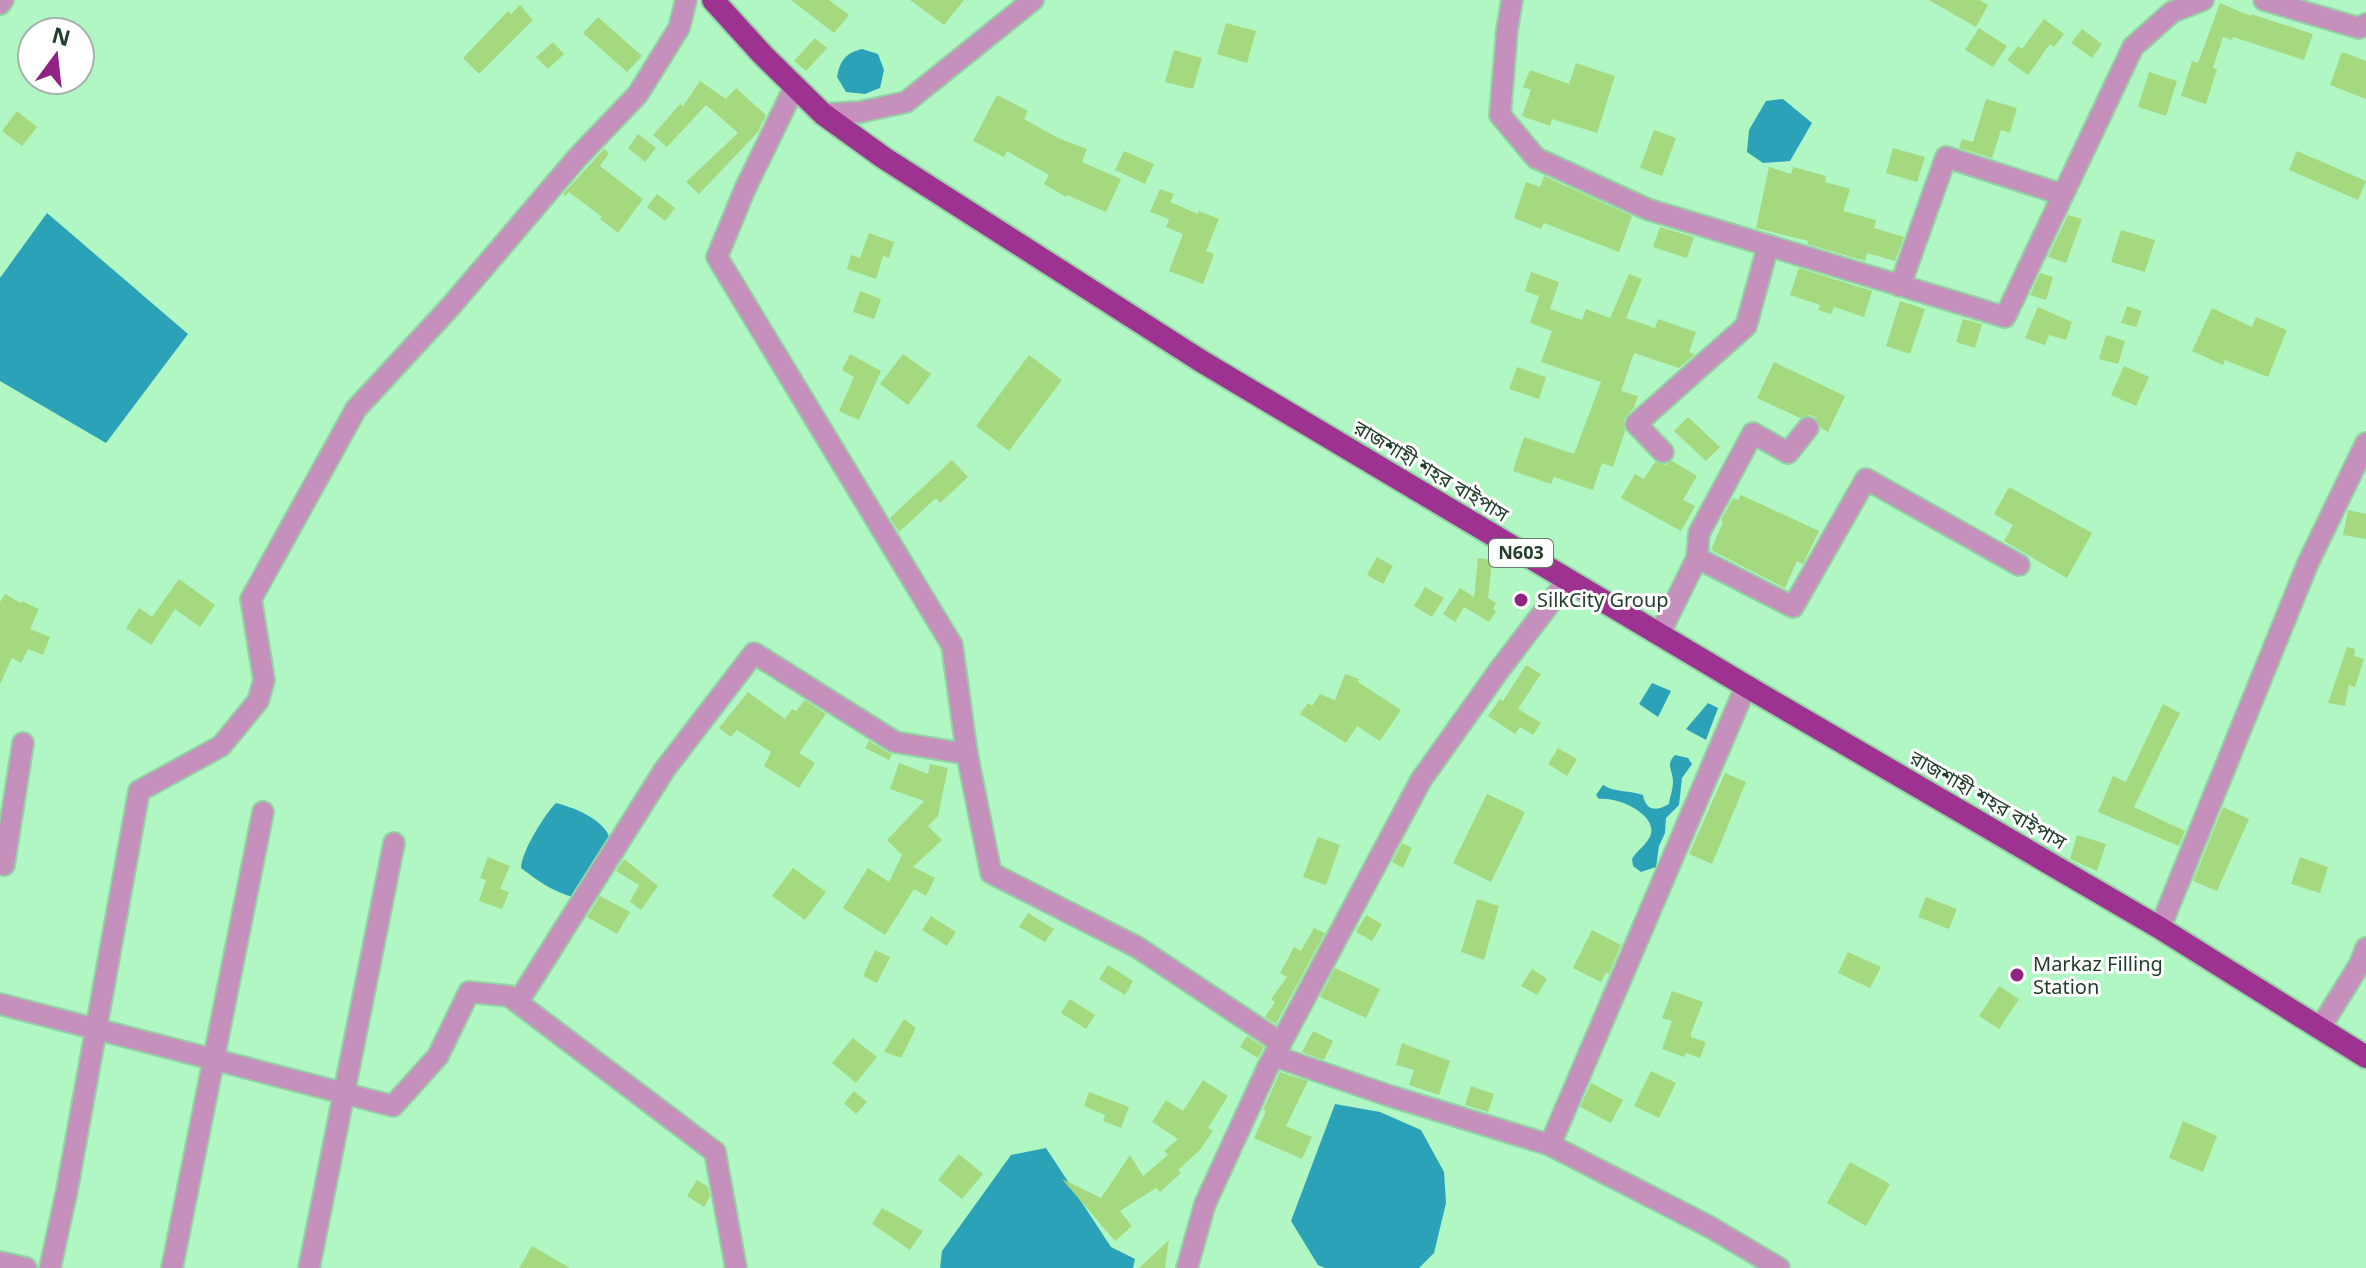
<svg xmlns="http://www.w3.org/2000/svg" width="2366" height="1268" font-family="'Noto Sans','Noto Sans Bengali',sans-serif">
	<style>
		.water { fill: #2ba2b7 }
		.building { fill: #a5d97f }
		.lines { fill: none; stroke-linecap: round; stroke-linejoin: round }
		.minor-casing { stroke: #94d2a5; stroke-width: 24 }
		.trunk-casing { stroke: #94d2a5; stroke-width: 26 }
		.minor { stroke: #c591bc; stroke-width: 20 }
		.trunk { stroke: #9e3291; stroke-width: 22 }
		.poi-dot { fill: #912385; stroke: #fff; stroke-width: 3 }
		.labels { text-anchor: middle; stroke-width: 6; stroke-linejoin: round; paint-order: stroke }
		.shield { fill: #fff; stroke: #64796b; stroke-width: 2 }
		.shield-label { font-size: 18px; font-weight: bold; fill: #223f2b }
		.street-label { font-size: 20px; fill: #223f2b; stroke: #fff }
		.poi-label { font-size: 20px; fill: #223f2b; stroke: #fff; text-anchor: start }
	</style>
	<rect width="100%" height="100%" fill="#b0f7c4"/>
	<!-- water -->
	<g class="water">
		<path d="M862,49L878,54L884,70L880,88L865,94L846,92L837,77C840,60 846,53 862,49Z"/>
		<path d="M1783,99L1812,123L1790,161L1763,163L1747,152L1749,130L1766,101Z"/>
		<path d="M47,213L188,334L106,443L0,381V278Z"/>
		<path d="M1652,683L1671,691L1658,717L1639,704Z"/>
		<path d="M1708,703L1718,708L1706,740L1686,729Z"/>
		<path d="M1675,755L1688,758L1692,764L1682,778L1679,805L1666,818L1665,833L1659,846L1656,867L1641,872L1633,866L1632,859C1637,850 1648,844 1651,834C1656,813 1616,796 1599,799L1596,795L1603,785C1615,793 1630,790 1643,795C1646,812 1657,811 1669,804C1670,797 1673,789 1673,782C1673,770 1665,765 1675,755Z"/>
		<path d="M556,803C576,808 608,821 611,843L573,897C553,892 537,880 521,868C521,852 545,814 556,803Z"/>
		<path d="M1335,1104L1380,1112L1421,1130L1444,1172L1446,1203L1434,1253L1419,1268H1325L1318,1265L1291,1221Z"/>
		<path d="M1046,1148L1111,1247L1135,1259L1133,1268H940L942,1251L1011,1155Z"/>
	</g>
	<!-- building -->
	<g class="building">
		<path d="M791,0H829L849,15L834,33Z"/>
		<path d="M910,0H964L944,25Z"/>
		<path d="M1929,0H1979L1988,5L1976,27Z"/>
		<path d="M2220,3L2251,16V14L2313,34L2304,60L2233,37L2232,40L2223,37L2213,68L2217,69L2206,104L2181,96L2192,61L2198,63Z"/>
		<path d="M520,5L533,20L479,74L463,58L508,11L511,14Z"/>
		<path d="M598,17L642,56L627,72L583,33Z"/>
		<path d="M2044,19L2064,34L2054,47L2050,44L2028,75L2007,60L2018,46L2022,49Z"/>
		<path d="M1226,23L1256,31L1247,63L1217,54Z"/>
		<path d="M1979,28L2007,46L1993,67L1965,50Z"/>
		<path d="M2082,29L2102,44L2092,58L2071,43Z"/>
		<path d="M815,38L827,48L806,71L794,61Z"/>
		<path d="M553,42L564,54L548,69L536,57Z"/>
		<path d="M1174,50L1202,58L1193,89L1165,82Z"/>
		<path d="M2342,52L2366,61V99L2330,85Z"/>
		<path d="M1576,63L1615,76L1597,133L1552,119L1550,126L1522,116L1531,90L1523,87L1530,70L1569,84Z"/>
		<path d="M2149,72L2177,81L2166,116L2138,107Z"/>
		<path d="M700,81L726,99L736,88L766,115L758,132L699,194L686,182L738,133L706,105L667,147L653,135L680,104L683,106Z"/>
		<path d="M997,95L1028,111L1024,119L1058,138L1087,149L1082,162L1121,179L1106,212L1067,195L1066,197L1044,184L1049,175L1007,151L1004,157L973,141Z"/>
		<path d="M1986,99L2017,108L2010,133L2001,130L1992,158L1959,148L1962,139L1973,142Z"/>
		<path d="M17,111L37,127L22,146L2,131Z"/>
		<path d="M1654,130L1676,138L1662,176L1640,168Z"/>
		<path d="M638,134L656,148L645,162L628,148Z"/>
		<path d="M1893,148L1925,157L1917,182L1886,173Z"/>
		<path d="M604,149L609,153L600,166L643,199L618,233L600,219L602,217L569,192L565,196L563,194Z"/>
		<path d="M1124,151L1154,164L1145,184L1115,170Z"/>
		<path d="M2297,151L2366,181L2358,200L2289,170Z"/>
		<path d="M1769,167L1791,174L1793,167L1826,176L1825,182L1850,189L1843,211L1876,220L1874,228L1904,237L1895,261L1867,253L1865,261L1807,244L1808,241L1756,228Z"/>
		<path d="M1544,176L1632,216L1619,252L1544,223L1541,229L1514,218L1526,182L1540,187Z"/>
		<path d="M1160,189L1174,194L1170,202L1198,214L1199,211L1219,219L1206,251L1214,254L1203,284L1169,271L1183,234L1166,227L1169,219L1150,212Z"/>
		<path d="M657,194L675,208L665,221L647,207Z"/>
		<path d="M2068,215L2082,219L2066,263L2048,257Z"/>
		<path d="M1660,227L1694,237L1687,258L1653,247Z"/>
		<path d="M2121,230L2155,240L2145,272L2111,262Z"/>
		<path d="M869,233L894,242L889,258L883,256L876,279L847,269L851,255L860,258Z"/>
		<path d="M1799,268L1872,291L1864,317L1834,307L1831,314L1818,310L1820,305L1790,295Z"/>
		<path d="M1531,272L1559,282L1550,309L1582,320L1586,309L1610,318L1629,274L1642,279L1626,318L1655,328L1658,319L1696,332L1689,352L1695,354L1679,368L1634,353L1621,391L1638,396L1634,408L1624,419L1625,431L1613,467L1602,463L1593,490L1554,477L1551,484L1513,471L1524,437L1574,454L1601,382L1541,362L1552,331L1530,323L1539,296L1525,291Z"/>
		<path d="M2040,273L2053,277L2046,300L2030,295Z"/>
		<path d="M860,291L881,299L874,319L853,312Z"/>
		<path d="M1900,301L1925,309L1910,354L1886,346Z"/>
		<path d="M2127,306L2142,311L2136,327L2121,323Z"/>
		<path d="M2038,307L2072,322L2066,340L2049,335L2045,345L2025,338Z"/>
		<path d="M2212,308L2252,327L2256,317L2287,330L2268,377L2225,360L2223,365L2192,351Z"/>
		<path d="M1963,319L1982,324L1975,348L1956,342Z"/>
		<path d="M2106,335L2125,341L2118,364L2099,359Z"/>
		<path d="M850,354L881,371L859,420L839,411L854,377L842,370Z"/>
		<path d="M903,354L931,374L908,405L880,384Z"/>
		<path d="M1029,355L1062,380L1009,451L976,426Z"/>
		<path d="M1774,362L1845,396L1828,432L1821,428L1815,417L1809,415L1800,418L1757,398Z"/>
		<path d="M2124,366L2149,377L2136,406L2111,395Z"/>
		<path d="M1517,367L1546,377L1539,399L1509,389Z"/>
		<path d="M1688,417L1720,447L1706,461L1674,431Z"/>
		<path d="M952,460L968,477L940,503L936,498L899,532L890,518Z"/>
		<path d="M1672,461L1697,476L1683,500L1695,506L1681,531L1621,498L1635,474L1644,479L1655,462L1665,465Z"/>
		<path d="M2009,487L2092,533L2067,578L2004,541L2013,525L1994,514Z"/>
		<path d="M1741,495L1819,531L1803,564L1797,561L1785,588L1711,550L1723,522L1721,520L1733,498L1738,500Z"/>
		<path d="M2348,510L2366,514V539L2343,535Z"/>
		<path d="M1377,557L1393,566L1383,584L1367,575Z"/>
		<path d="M1478,558L1492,560L1488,598L1496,603L1493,609L1496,611L1489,622L1464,607L1455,622L1443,614L1460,588L1474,597Z"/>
		<path d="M179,579L215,605L200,627L175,609L151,645L126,628L139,608L152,617Z"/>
		<path d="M1425,587L1444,598L1432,617L1414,606Z"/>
		<path d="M5,594L21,603L22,601L39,609L30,629L50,637L43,655L28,649L21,663L12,658L0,684V602Z"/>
		<path d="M2347,647L2355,649L2354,656L2364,659L2355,687L2349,685L2345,706L2328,703Z"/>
		<path d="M1526,665L1541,674L1518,709L1541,723L1533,735L1520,727L1515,734L1488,716L1500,699L1503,701Z"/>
		<path d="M1345,674L1359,679L1358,682L1401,710L1380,741L1357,726L1346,743L1300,714L1308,703L1312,706L1320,694L1335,700Z"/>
		<path d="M748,692L785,719L792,709L796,711L805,700L826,714L799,753L815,763L799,788L764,766L771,752L737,730L731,737L719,728Z"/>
		<path d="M2163,704L2180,713L2134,807L2185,831L2179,846L2098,812L2113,776L2126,782Z"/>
		<path d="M869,741L892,755L889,760L865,748Z"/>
		<path d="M1558,748L1577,759L1567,776L1548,764Z"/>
		<path d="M899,763L928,774L930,764L948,768L938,816L928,826L942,840L913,867L935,878L926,896L914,889L885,935L843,908L868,868L889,882L902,855L887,840L924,801L890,789Z"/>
		<path d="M1725,773L1746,782L1712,864L1689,854Z"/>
		<path d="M1487,794L1525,812L1491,882L1453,863Z"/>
		<path d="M2223,807L2249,819L2217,891L2193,881Z"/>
		<path d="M2077,835L2106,844L2097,871L2070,859Z"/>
		<path d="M1318,837L1340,845L1326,885L1303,877Z"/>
		<path d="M1402,843L1412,848L1403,868L1392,862Z"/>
		<path d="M488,857L510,866L500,889L509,892L502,909L479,901L486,880L480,878Z"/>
		<path d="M2300,857L2328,867L2320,893L2291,884Z"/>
		<path d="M624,859L658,886L641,910L630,902L639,885L616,871Z"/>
		<path d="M793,868L826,892L805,920L772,896Z"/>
		<path d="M600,896L630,912L617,934L587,917Z"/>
		<path d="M1926,897L1957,909L1949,929L1918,917Z"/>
		<path d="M1477,899L1499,906L1484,960L1461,952Z"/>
		<path d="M1028,913L1054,929L1045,942L1019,927Z"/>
		<path d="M1366,915L1382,924L1372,941L1356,932Z"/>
		<path d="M931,916L956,932L947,946L922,930Z"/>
		<path d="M1314,928L1325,933L1276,1024L1265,1017L1275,1002L1271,999L1287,977L1280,973L1294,947L1301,951Z"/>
		<path d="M1592,930L1621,945L1609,974L1606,972L1601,982L1573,968Z"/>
		<path d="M875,950L890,957L877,983L863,976Z"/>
		<path d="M1848,952L1881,967L1870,988L1838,973Z"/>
		<path d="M1108,965L1133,981L1125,995L1099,979Z"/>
		<path d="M1335,968L1380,989L1366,1018L1320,997Z"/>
		<path d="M1532,969L1547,979L1537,995L1521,986Z"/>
		<path d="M1999,986L2019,999L1999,1029L1979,1016Z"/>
		<path d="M1672,991L1703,1002L1691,1033V1037L1706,1042L1700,1058L1686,1053L1684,1057L1662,1049L1672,1021L1662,1018Z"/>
		<path d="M1070,999L1095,1015L1086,1029L1061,1013Z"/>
		<path d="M904,1019L916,1028L901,1058L884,1052Z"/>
		<path d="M1313,1031L1333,1041L1324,1060L1302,1052Z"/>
		<path d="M1247,1036L1264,1047L1258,1058L1240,1047Z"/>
		<path d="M853,1038L877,1057L856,1083L832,1063Z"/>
		<path d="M1402,1043L1450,1061L1439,1095L1409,1085L1414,1070L1396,1065Z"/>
		<path d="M1651,1071L1676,1083L1659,1118L1634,1106Z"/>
		<path d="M1280,1072L1308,1081L1286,1126L1312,1137L1302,1159L1254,1138L1266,1111L1263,1110Z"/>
		<path d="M1203,1080L1228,1096L1208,1128L1213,1131L1200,1150L1178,1170L1181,1173L1160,1192L1156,1188L1120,1211L1132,1226L1115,1241L1062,1179L1101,1198L1130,1155L1143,1176L1168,1155L1164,1151L1178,1139L1152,1122L1166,1100L1183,1111Z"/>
		<path d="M1591,1083L1623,1100L1611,1123L1580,1107Z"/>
		<path d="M1471,1086L1494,1094L1488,1112L1465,1105Z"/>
		<path d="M854,1091L867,1102L856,1114L844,1103Z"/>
		<path d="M1089,1092L1129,1107L1121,1128L1103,1121L1105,1115L1084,1106Z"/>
		<path d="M2183,1121L2217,1136L2203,1172L2169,1158Z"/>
		<path d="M959,1154L983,1174L962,1199L938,1180Z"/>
		<path d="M1850,1162L1890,1184L1866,1226L1827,1203Z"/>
		<path d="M697,1180L708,1187L710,1197L704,1207L687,1196Z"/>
		<path d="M882,1208L923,1231L910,1250L872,1224Z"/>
		<path d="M1169,1240L1165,1268H1139Z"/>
		<path d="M532,1246L570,1268H519Z"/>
	</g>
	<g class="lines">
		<defs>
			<g id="minor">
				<path d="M1512,0L1507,30L1500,115L1536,158L1647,209L2005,317L2133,47L2172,12L2203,0"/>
				<path d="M2264,0L2359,28L2366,24"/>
				<path d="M0,4L3,0"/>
				<path d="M795,86L745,189L717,257L952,645L967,754"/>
				<path d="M823,114L860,112L906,102L1033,0"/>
				<path d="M1900,286L1946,157L2061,194"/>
				<path d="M1663,452L1636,424L1746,326L1768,246"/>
				<path d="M1697,558L1699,533L1753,433L1788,453L1808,428"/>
				<path d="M1659,635L1697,558L1793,607L1866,479L2019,565"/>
				<path d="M0,863L4,865L23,743"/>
				<path d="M2160,928L2308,563L2366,443"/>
				<path d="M518,1002L665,769L754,653L895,742L967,754L991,873L1137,947L1281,1043"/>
				<path d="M0,1004L393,1106L438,1056L469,992L509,996L715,1152L736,1268"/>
				<path d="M2320,1028L2360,964L2366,948"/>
				<path d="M1274,1056L1387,1095L1550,1145L1710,1227L1779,1268"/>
				<path d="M1550,1145L1746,686"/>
				<path d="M0,1262L26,1268"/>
				<path d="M50,1268L67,1190L139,791L221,746L258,701L264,680L251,599L356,409L451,306L577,158L638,94L679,28L686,0"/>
				<path d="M172,1268L263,812"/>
				<path d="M309,1268L394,843"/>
				<path d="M1187,1268L1205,1204L1267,1069L1421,780L1500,669L1567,581"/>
			</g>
			<path id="trunk" d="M713,0L762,54L823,114L884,158L1201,361L1746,686L2160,928L2366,1057"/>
		</defs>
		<!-- minor casing -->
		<use href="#minor" class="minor-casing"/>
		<!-- trunk casing -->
		<use href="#trunk" class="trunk-casing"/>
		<!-- minor -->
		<use href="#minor" class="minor"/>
		<!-- trunk -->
		<use href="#trunk" class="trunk"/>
	</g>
	<!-- markers -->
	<g class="poi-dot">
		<circle cx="1521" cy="600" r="8"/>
		<circle cx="2017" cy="975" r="8"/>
	</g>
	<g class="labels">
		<!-- shield labels -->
		<rect class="shield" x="1489" y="539" width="64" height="28" rx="6"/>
		<g class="shield-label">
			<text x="1521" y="559">N603</text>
		</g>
		<!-- street labels -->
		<g class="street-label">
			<text transform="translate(1431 471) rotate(31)" y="7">রাজশাহী শহর বাইপাস</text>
			<text transform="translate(1988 800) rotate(30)" y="7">রাজশাহী শহর বাইপাস</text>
		</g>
		<!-- poi labels -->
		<g class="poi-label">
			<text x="1537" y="607">SilkCity Group</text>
			<text x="2033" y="971">Markaz Filling<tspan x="2033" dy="23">Station</tspan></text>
		</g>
	</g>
	<!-- north arrow -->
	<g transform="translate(56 56) rotate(15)"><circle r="38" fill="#ffffff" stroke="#a7b2aa" stroke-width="2"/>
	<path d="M0-6L14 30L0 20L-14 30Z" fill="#912385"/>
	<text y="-12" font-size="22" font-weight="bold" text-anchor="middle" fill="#223f2b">N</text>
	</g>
</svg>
